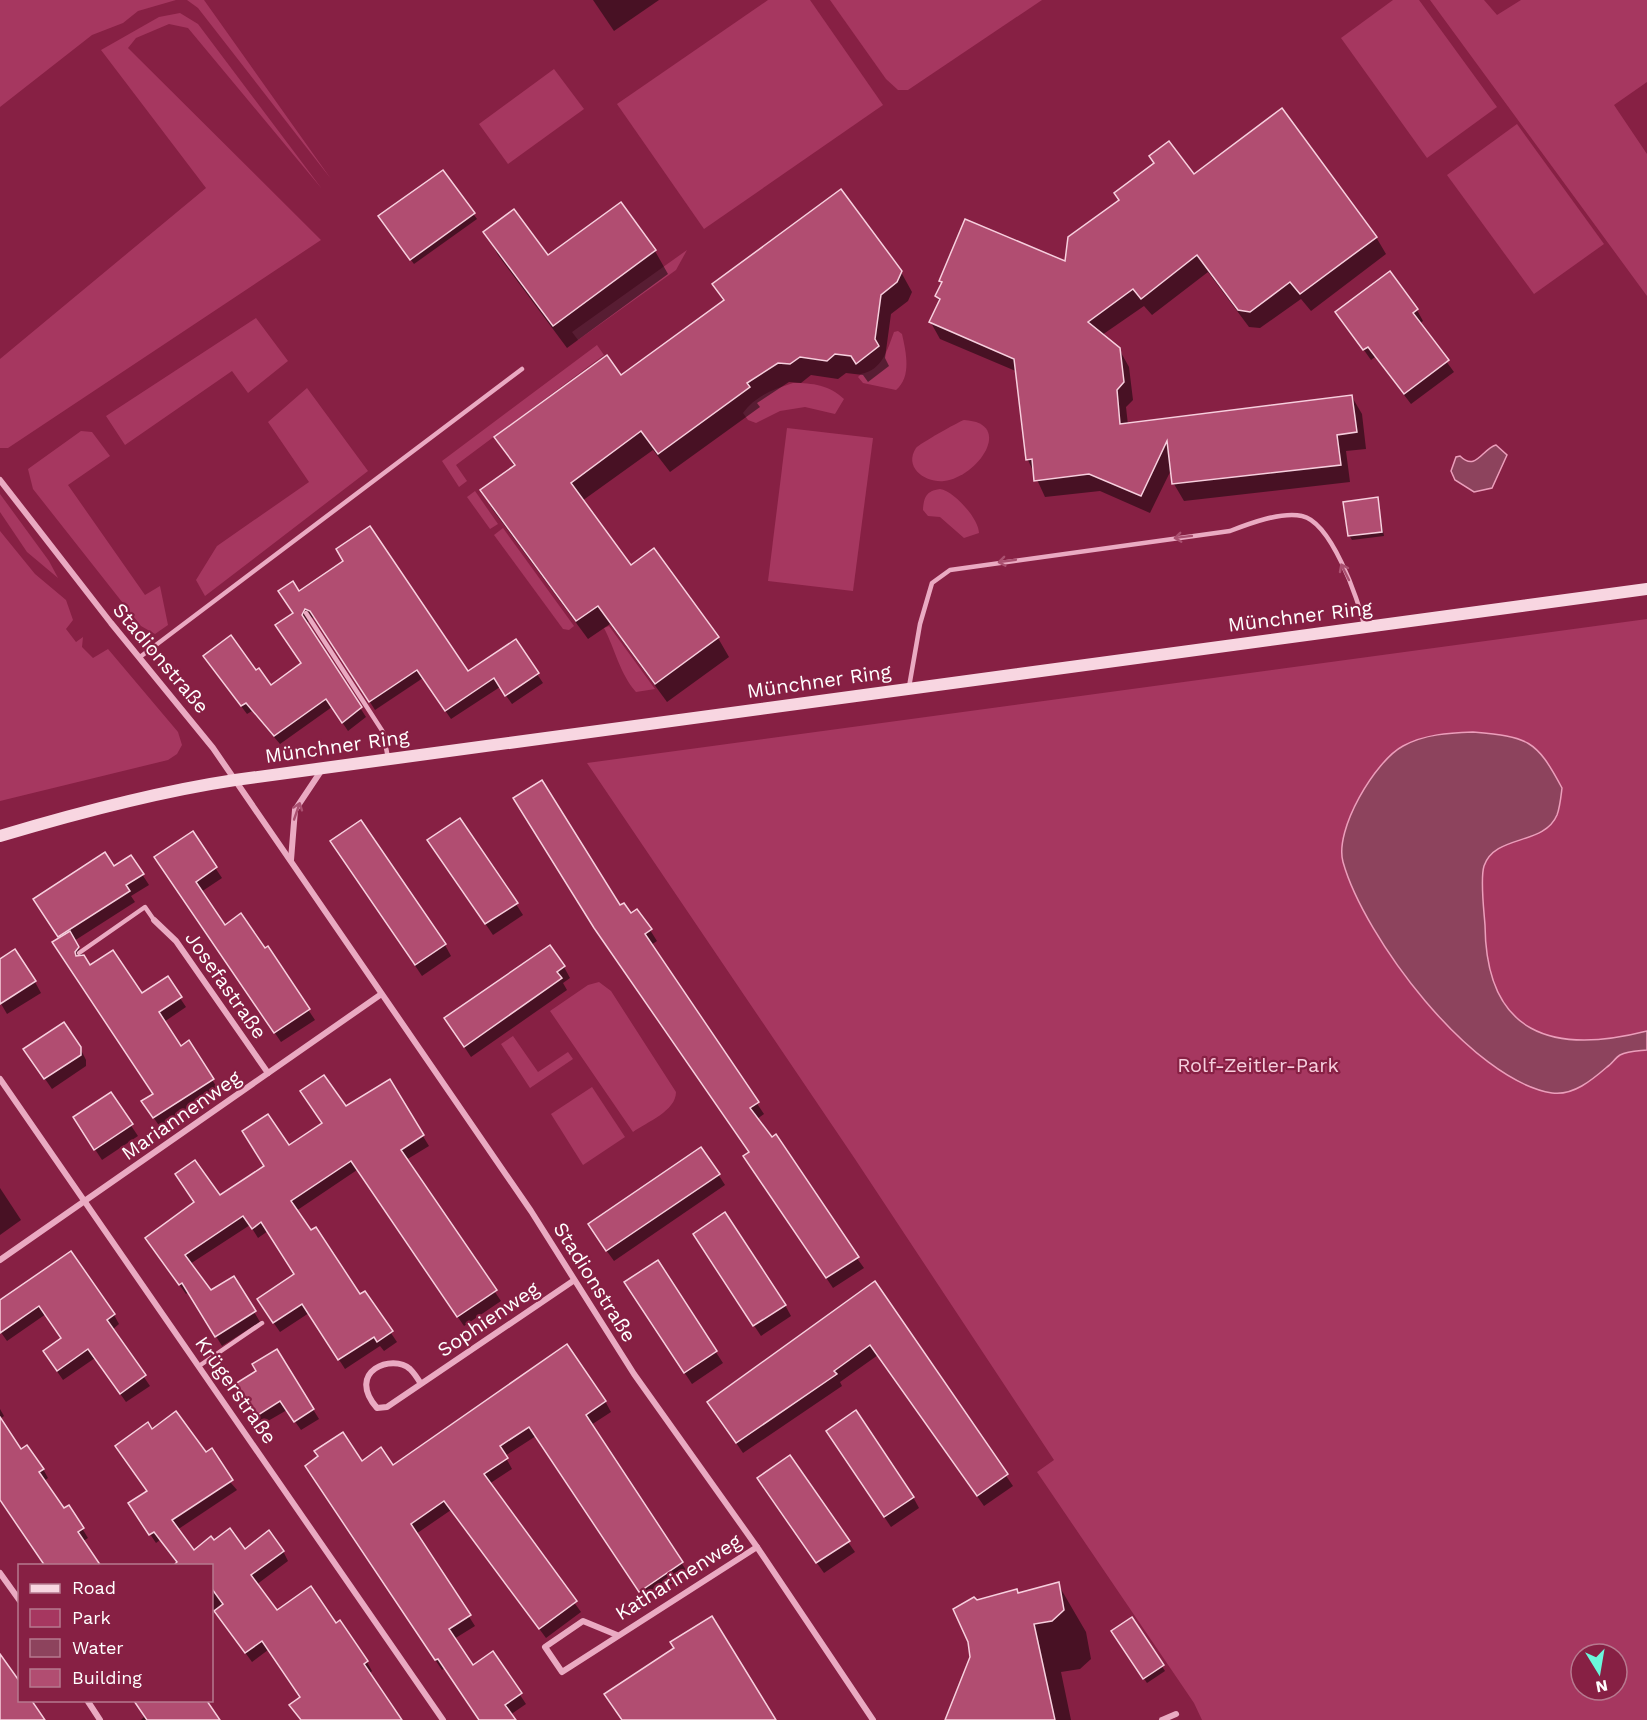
<svg xmlns="http://www.w3.org/2000/svg" width="1647" height="1720" font-family="'Work Sans',sans-serif">
	<style>
		.green { fill: #a63760; fill-rule: evenodd }
		.water { fill: #8d435d; stroke: #eb9ebb; stroke-width: 1.5 }
		.shadow { fill: #0007 }
		.building { fill: #b14d71; stroke: #f7cfde; stroke-width: 1.5 }
		.lines { fill: none; stroke-linecap: round; stroke-linejoin: round }
		.lane { stroke: #eaaac2; stroke-width: 4.5 }
		.street { stroke: #eaaac2; stroke-width: 6 }
		.secondary { stroke: #f8d6e1; stroke-width: 12 }
		.oneway { stroke: #aa5070 }
		.labels { text-anchor: middle; stroke-width: 4.5; stroke-linejoin: round; paint-order: stroke }
		.street-label { font-size: 20px; fill: #fff; stroke: #872044 }
		.park-label { font-size: 20px; fill: #f7cfde; stroke: #872044 }
	</style>
	<rect width="100%" height="100%" fill="#872044"/>
	<!-- green -->
	<g class="green">
		<path d="M0,0H176L138,11L123,23L92,35L0,107Z"/>
		<path d="M187,0H204L331,179L198,8Z"/>
		<path d="M768,0H810L883,105L704,229L617,104Z"/>
		<path d="M830,0H1042L908,90H898L886,79Z"/>
		<path d="M1393,0H1419L1497,107L1427,158L1341,38Z"/>
		<path d="M1430,0H1484L1497,15L1521,0H1647V82L1614,105L1647,154V296Z"/>
		<path d="M180,13L198,24L322,189L188,28L169,24L136,38L128,48L321,240L8,448H0V359L206,188L101,50L159,17Z"/>
		<path d="M554,69L584,109L508,164L479,124Z"/>
		<path d="M1517,124L1604,244L1534,294L1447,175Z"/>
		<path d="M687,250L676,270L578,340L572,332Z"/>
		<path d="M256,318L288,361L248,393L232,371L125,445L106,416Z"/>
		<path d="M898,331L902,334C906,352 912,377 896,390L863,383L858,377L861,374C882,370 887,351 894,332Z"/>
		<path d="M597,345L604,355L456,465L467,481L459,487L442,461Z"/>
		<path d="M793,383C813,383 829,385 844,399L835,414L805,407L780,411L756,423L748,420L743,413C755,396 774,389 793,383Z"/>
		<path d="M307,388L368,471L205,596L196,580L217,546L309,482L268,422Z"/>
		<path d="M964,420C1015,423 978,477 944,481C926,483 903,468 916,448C919,444 958,422 964,420Z"/>
		<path d="M787,428L873,438L853,591L768,581Z"/>
		<path d="M81,431L92,432L110,456L68,485L145,595L160,586L168,625L155,634L141,626L33,489L28,469Z"/>
		<path d="M940,489C954,491 979,519 979,533L964,538L940,517L928,516L923,510C924,497 926,491 940,489Z"/>
		<path d="M475,491L498,524L490,529L467,497Z"/>
		<path d="M0,494L49,561L58,578L27,552L0,512Z"/>
		<path d="M503,528L574,626L569,630L563,629L494,535Z"/>
		<path d="M0,531L35,574L66,600L73,620L66,629L76,642L83,637L82,647L93,658L108,649L178,732L182,745L177,754L168,760L0,801Z"/>
		<path d="M1647,619V1720H1202L1194,1703L1037,1472L1054,1460L855,1159L587,763ZM1581,1654H1617V1690H1581Z"/>
		<path d="M609,626L655,689L636,692C620,674 615,649 604,628Z"/>
		<path d="M599,982L611,991L676,1092C676,1111 647,1122 633,1132L550,1011L588,985Z"/>
		<path d="M513,1036L538,1072L568,1052L573,1059L530,1088L501,1044Z"/>
		<path d="M592,1087L625,1137L583,1165L551,1114Z"/>
	</g>
	<!-- water -->
	<g class="water">
		<path d="M1496,445L1507,455L1492,488L1474,492L1455,480L1451,471L1456,457L1460,456C1476,472 1482,449 1496,445Z"/>
		<path d="M1473,732C1528,737 1536,739 1562,788C1561,796 1560,807 1557,815C1544,846 1495,834 1484,866C1480,879 1484,911 1485,925C1486,1035 1553,1055 1647,1031V1050C1639,1051 1628,1051 1620,1055C1615,1058 1612,1064 1607,1067C1592,1080 1573,1096 1552,1093C1471,1080 1364,937 1343,862C1334,830 1375,761 1403,746C1425,734 1449,733 1473,732Z"/>
	</g>
	<!-- shadow -->
	<g class="shadow">
		<path d="M593,0H659L614,31Z"/>
		<path d="M443,172L477,219L414,264L383,222Z"/>
		<path d="M1194,176L1376,237L1386,254L1311,311L1301,299L1260,328L1249,327L1208,272L1152,315L1144,306L1102,335L1119,349L1129,367L1133,400L1126,407L1128,425L1352,397L1362,414L1366,449L1346,451L1350,482L1184,501L1174,484L1172,468L1150,513L1100,491L1045,497L1028,460L1018,372L940,339L930,321L940,302L936,296L942,284L941,281L1066,263Z"/>
		<path d="M485,232L548,257L655,251L668,274L567,348L498,255Z"/>
		<path d="M901,272L912,292L908,301L891,314L885,358L889,366L868,382L863,375L846,373L838,379L811,375L801,383L789,382L757,403L760,407L670,472L653,450L582,501L630,567L718,638L729,657L667,702L610,624L588,639L493,510L482,491L515,467L496,437L621,377L724,302L714,285Z"/>
		<path d="M1417,310L1423,321L1419,324L1454,372L1411,404L1375,357L1371,360L1337,312Z"/>
		<path d="M1377,499L1384,536L1352,540L1349,535Z"/>
		<path d="M299,593L467,673L515,641L543,683L512,704L500,687L451,719L423,678L375,710L317,619L310,617L307,625L366,717L348,731L332,707L280,744L252,711L247,714L210,665L256,672L271,687L303,664L294,614Z"/>
		<path d="M192,833L222,878L201,892L224,927L264,950L267,948L315,1020L281,1042L162,867Z"/>
		<path d="M332,842L445,945L451,956L422,976Z"/>
		<path d="M436,851L516,904L523,915L493,935Z"/>
		<path d="M131,857L149,885L131,896L135,902L74,941L90,967L141,996L180,998L186,1007L164,1022L180,1048L188,1042L218,1089L160,1127L149,1111L154,1095L41,910Z"/>
		<path d="M619,908L650,930L657,941L651,945L764,1114L757,1119L864,1268L833,1288L752,1167L750,1153L602,939Z"/>
		<path d="M0,961L35,982L41,993L7,1014L0,1002Z"/>
		<path d="M564,967L570,978L563,983L567,990L471,1057L453,1030Z"/>
		<path d="M80,1048L86,1060V1066L52,1089L32,1060Z"/>
		<path d="M389,1081L429,1146L406,1160L501,1301L464,1326L357,1170L296,1211L360,1296L364,1293L397,1342L384,1351L380,1346L345,1369L309,1313L280,1332L264,1309L296,1275L268,1231L258,1238L250,1225L190,1264L210,1292L234,1278L260,1322L222,1346L189,1292L186,1294L153,1248L323,1124L302,1092L346,1108Z"/>
		<path d="M110,1094L138,1136L102,1160L81,1128Z"/>
		<path d="M718,1174L725,1185L614,1261L596,1236Z"/>
		<path d="M0,1188L21,1220L0,1235Z"/>
		<path d="M701,1245L785,1305L791,1316L761,1336Z"/>
		<path d="M71,1253L114,1315L119,1324L112,1330L150,1386L126,1402L95,1358L63,1380L50,1361L63,1339L46,1314L7,1341L0,1331V1302Z"/>
		<path d="M657,1262L723,1363L692,1384L632,1293Z"/>
		<path d="M875,1283L1013,1486L984,1506L878,1355L840,1382L842,1386L743,1453L716,1413Z"/>
		<path d="M277,1351L319,1419L301,1430L287,1410L261,1425L237,1385L258,1371Z"/>
		<path d="M605,1401L611,1412L591,1425L688,1573L646,1601L536,1436L505,1456L512,1469L489,1484L581,1612L546,1638L451,1510L416,1534L475,1626L454,1639L472,1667L493,1654L526,1704L510,1715L514,1720H480L445,1668L442,1670L313,1476L361,1463L393,1467Z"/>
		<path d="M0,1409L4,1416L0,1419Z"/>
		<path d="M0,1420L21,1451L43,1469L48,1478L44,1481L63,1510L69,1507L88,1538L45,1566L0,1500Z"/>
		<path d="M152,1431L206,1454L237,1490L177,1530L194,1552L214,1542L245,1551H283L288,1561L256,1585L276,1612L336,1625L367,1662L372,1671L369,1674L400,1720H301L297,1715L302,1698L268,1650L252,1662L212,1607V1566H179L160,1540L156,1543L136,1513L148,1492Z"/>
		<path d="M834,1442L913,1497L919,1508L891,1527Z"/>
		<path d="M765,1489L848,1542L855,1552L824,1573Z"/>
		<path d="M1058,1584L1086,1632L1091,1659L1080,1669L1061,1672L1071,1720H946L971,1657L977,1602Z"/>
		<path d="M1132,1619L1165,1671L1147,1683L1116,1636Z"/>
		<path d="M135,1700H196L203,1711L219,1720H141L145,1716Z"/>
	</g>
	<!-- building -->
	<g class="building">
		<path d="M1282,108L1377,237L1300,294L1290,282L1250,312L1238,310L1197,255L1141,299L1133,289L1088,322L1120,348L1124,382L1117,390L1120,424L1352,395L1357,432L1337,435L1341,465L1172,484L1167,441L1141,496L1089,474L1034,481L1032,459L1026,460L1014,359L929,322L940,299L935,296L942,282L939,281L965,219L1065,261L1068,237L1119,200L1114,193L1154,163L1149,156L1169,141L1194,174Z"/>
		<path d="M443,170L475,213L410,260L378,216Z"/>
		<path d="M841,189L902,271L897,282L881,295L875,339L879,346L856,364L851,356L835,354L827,361L800,357L790,364L778,363L747,383L750,387L658,454L641,431L571,483L631,565L654,548L719,637L655,684L598,606L576,621L480,490L515,465L494,437L607,355L621,375L724,300L712,284Z"/>
		<path d="M621,202L656,250L553,326L483,232L514,209L548,255Z"/>
		<path d="M1390,271L1418,309L1413,313L1449,360L1404,394L1368,347L1363,350L1335,312Z"/>
		<path d="M1378,497L1382,532L1348,536L1343,502Z"/>
		<path d="M370,526L468,671L516,639L539,673L505,696L494,678L445,711L417,670L369,702L310,611L305,609L302,615L362,707L342,723L326,699L274,736L246,703L241,706L203,656L231,635L256,670L259,668L271,685L301,663L275,625L293,613L278,591L293,581L299,591L343,561L336,549Z"/>
		<path d="M542,780L620,905L624,903L631,913L637,909L652,929L645,934L759,1102L750,1108L772,1137L776,1134L859,1257L826,1278L743,1156L749,1152L594,928L513,798Z"/>
		<path d="M460,818L518,903L485,924L427,840Z"/>
		<path d="M361,820L446,944L415,965L330,841Z"/>
		<path d="M193,831L217,867L196,882L225,925L241,913L265,948L268,946L310,1009L274,1033L154,857Z"/>
		<path d="M105,852L114,866L131,855L144,874L126,885L130,891L58,937L33,899Z"/>
		<path d="M70,931L79,947L75,952L76,956L84,955L90,965L113,950L142,993L168,976L182,997L159,1012L181,1046L189,1040L214,1079L153,1118L141,1101L153,1094L52,942Z"/>
		<path d="M550,945L565,966L557,972L562,978L464,1047L444,1018Z"/>
		<path d="M15,949L36,981L0,1004V959Z"/>
		<path d="M64,1022L81,1047V1055L44,1079L23,1049Z"/>
		<path d="M324,1075L346,1106L390,1079L424,1135L401,1150L497,1290L457,1317L351,1161L291,1201L311,1230L316,1227L360,1294L365,1291L393,1331L377,1342L374,1337L338,1360L302,1304L273,1323L257,1299L294,1274L261,1222L252,1229L243,1216L185,1255L211,1290L234,1276L256,1311L215,1337L182,1283L179,1285L145,1238L194,1202L175,1174L195,1160L220,1195L264,1166L242,1131L268,1114L289,1145L322,1123L300,1091Z"/>
		<path d="M111,1092L133,1124L94,1150L73,1117Z"/>
		<path d="M701,1147L720,1174L606,1251L588,1224Z"/>
		<path d="M725,1212L786,1305L753,1326L693,1234Z"/>
		<path d="M71,1251L115,1314L107,1320L146,1375L120,1394L88,1349L57,1371L43,1351L61,1338L39,1306L0,1333V1300Z"/>
		<path d="M658,1260L717,1351L684,1373L624,1282Z"/>
		<path d="M875,1281L1008,1474L977,1496L870,1345L834,1371L837,1374L736,1443L707,1402Z"/>
		<path d="M567,1344L606,1401L586,1415L683,1562L639,1592L529,1427L500,1446L508,1458L484,1474L577,1601L539,1629L444,1501L411,1524L471,1615L449,1629L473,1665L493,1651L522,1693L505,1705L516,1720H479L438,1659L435,1660L305,1466L318,1456L314,1451L343,1432L362,1461L381,1447L393,1465Z"/>
		<path d="M277,1349L314,1409L294,1422L280,1401L255,1417L235,1384L256,1371L252,1364Z"/>
		<path d="M856,1410L914,1497L884,1517L826,1431Z"/>
		<path d="M176,1411L206,1452L212,1448L233,1480L172,1520L194,1550L211,1536L214,1540L230,1528L245,1549L269,1530L284,1551L251,1575L277,1610L311,1586L336,1623L340,1620L368,1661L364,1664L402,1720H301L289,1705L300,1697L262,1641L245,1653L214,1611L223,1604L212,1589V1566H173L177,1562L154,1532L149,1535L128,1503L147,1491L115,1446L148,1422L152,1429Z"/>
		<path d="M0,1417L21,1449L27,1445L44,1469L39,1472L64,1508L69,1505L84,1528L78,1532L101,1566H45L0,1500Z"/>
		<path d="M790,1455L850,1541L816,1563L757,1478Z"/>
		<path d="M1059,1582L1064,1610L1052,1621L1034,1624L1055,1720H945L970,1657L968,1642L953,1609L974,1597L977,1600L1017,1589L1018,1593Z"/>
		<path d="M712,1616L776,1720H622L604,1694L674,1648L670,1642Z"/>
		<path d="M1132,1617L1164,1665L1143,1679L1111,1631Z"/>
		<path d="M0,1654L20,1682V1701H32L45,1720H0Z"/>
		<path d="M134,1701H207L220,1720H147Z"/>
	</g>
	<g class="lines">
		<!-- lane -->
		<g class="lane">
			<path d="M306,613L383,732L388,758"/>
			<path d="M140,657L522,369"/>
			<path d="M909,687L920,624L932,583L950,570L1230,531C1248,524 1282,511 1302,516C1331,522 1358,598 1364,625"/>
			<path d="M79,953L145,907L154,920"/>
			<path d="M199,1366L262,1323"/>
		</g>
		<!-- street -->
		<g class="street">
			<path d="M0,480L111,623L213,748L531,1211L634,1374L757,1547L873,1720"/>
			<path d="M291,860L295,810L323,768"/>
			<path d="M154,920L176,941L268,1073"/>
			<path d="M0,1079L443,1720"/>
			<path d="M0,1260L380,995"/>
			<path d="M421,1384C418,1379 414,1373 410,1369C393,1353 345,1371 377,1408L387,1407L573,1281"/>
			<path d="M0,1573L20,1601"/>
			<path d="M617,1635L583,1621L545,1647L562,1672L757,1547"/>
			<path d="M87,1700L100,1720"/>
			<path d="M1162,1720L1176,1714"/>
		</g>
		<!-- secondary -->
		<path class="secondary" d="M0,836C77,813 155,792 235,780L1647,589"/>
	</g>
	<!-- one-way arrows -->
	<defs><path id="oneway-shaft" d="M-6 0H5M1.5-3L5.5 0L1.5 3" fill="none" stroke-width="1.6" stroke-linecap="round" stroke-linejoin="round" transform="scale(1.5)"/></defs>
	<g class="oneway">
		<use href="#oneway-shaft" transform="translate(1183 537) rotate(173)"/>
		<use href="#oneway-shaft" transform="translate(1007 561) rotate(172)"/>
		<use href="#oneway-shaft" transform="translate(1345 572) rotate(-116)"/>
		<use href="#oneway-shaft" transform="translate(297 811) rotate(-71)"/>
	</g>
	<g class="labels">
		<!-- street labels -->
		<g class="street-label">
			<text transform="translate(1300 616) rotate(-7)" y="7">Münchner Ring</text>
			<text transform="translate(161 658) rotate(50)" y="7">Stadionstraße</text>
			<text transform="translate(819 681) rotate(-8)" y="7">Münchner Ring</text>
			<text transform="translate(337 746) rotate(-8)" y="7">Münchner Ring</text>
			<text transform="translate(226 985) rotate(55)" y="7">Josefastraße</text>
			<text transform="translate(181 1115) rotate(-35)" y="7">Mariannenweg</text>
			<text transform="translate(595 1282) rotate(58)" y="7">Stadionstraße</text>
			<text transform="translate(488 1319) rotate(-34)" y="7">Sophienweg</text>
			<text transform="translate(236 1390) rotate(55)" y="7">Krügerstraße</text>
			<text transform="translate(678 1577) rotate(-32)" y="7">Katharinenweg</text>
		</g>
		<!-- park labels -->
		<g class="park-label">
			<text x="1258" y="1072">Rolf-Zeitler-Park</text>
		</g>
	</g>
	<!-- legend -->
	<rect x="18" y="1564" width="195" height="138" fill="#872044" stroke="#b7798f" stroke-width="1.5"/>
	<rect x="30" y="1584" width="30" height="9" fill="#f8d6e1" stroke="#b7798f" stroke-width="1.5"/>
	<text x="72" y="1594" font-size="18" fill="#ffffff">Road</text>
	<rect x="30" y="1609" width="30" height="18" fill="#a63760" stroke="#b7798f" stroke-width="1.5"/>
	<text x="72" y="1624" font-size="18" fill="#ffffff">Park</text>
	<rect x="30" y="1639" width="30" height="18" fill="#8d435d" stroke="#b7798f" stroke-width="1.5"/>
	<text x="72" y="1654" font-size="18" fill="#ffffff">Water</text>
	<rect x="30" y="1669" width="30" height="18" fill="#b14d71" stroke="#b7798f" stroke-width="1.5"/>
	<text x="72" y="1684" font-size="18" fill="#ffffff">Building</text>
	<!-- north arrow -->
	<g transform="translate(1599 1672) rotate(169)"><circle r="28" fill="#872044" stroke="#b7798f" stroke-width="1.5"/>
	<path d="M0-4.5L10 22L0 15L-10 22Z" fill="#6bf7db"/>
	<text y="-9" font-size="16" font-weight="bold" text-anchor="middle" fill="#ffffff">N</text>
	</g>
</svg>
